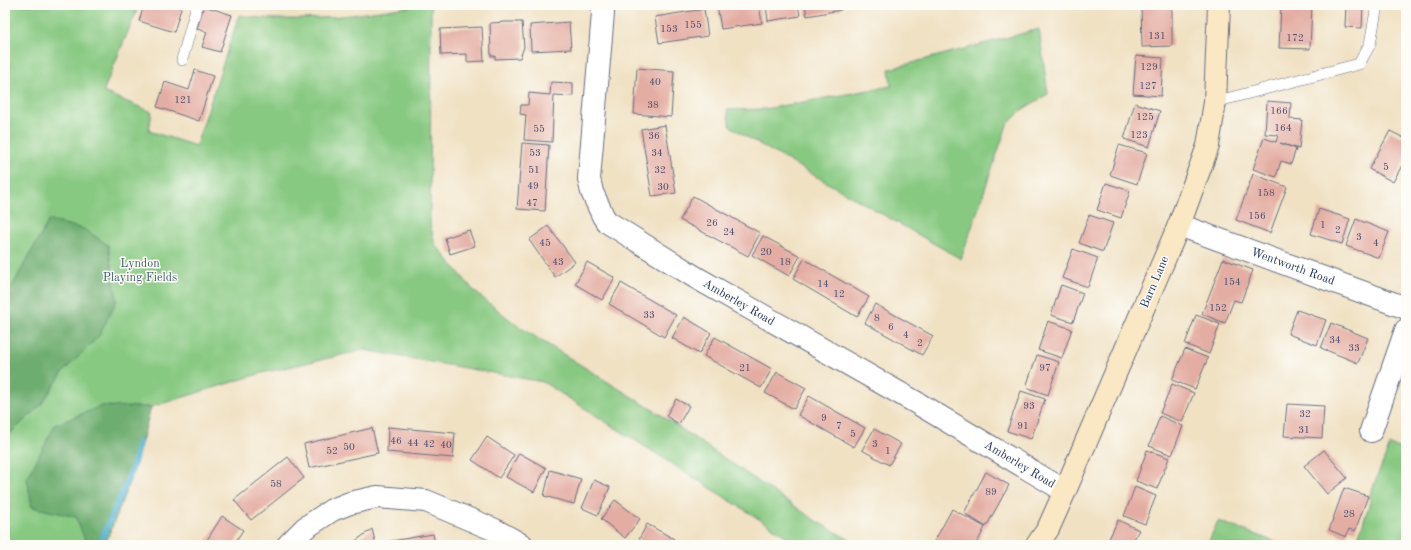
<svg xmlns="http://www.w3.org/2000/svg" width="1411" height="550" font-family="'Old Standard TT',serif">
	<style>
		.green { fill: #88c982; stroke: #527c70 }
		.forest { fill: #6ead70; stroke: #446e67 }
		.lines { fill: none; stroke-linecap: round; stroke-linejoin: round }
		.stream { stroke: #56b4d4; stroke-width: 6 }
		.building { fill: #e4ada3 }
		.lane-casing { stroke: #666d81; stroke-width: 12 }
		.street-casing { stroke: #666d81; stroke-width: 24 }
		.secondary-casing { stroke: #666d81; stroke-width: 24 }
		.lane { stroke: #fff; stroke-width: 11 }
		.street { stroke: #fff; stroke-width: 22 }
		.secondary { stroke: #fae7c3; stroke-width: 22 }
		.labels { text-anchor: middle; stroke-width: 3; stroke-linejoin: round; paint-order: stroke }
		.number-label { font-size: 10px; fill: #4d4e6f }
		.park-label { font-size: 12px; fill: #3c5d69; stroke: #fdfcf7 }
		.street-label { font-size: 12px; fill: #1b2f5e; stroke: #fdfcf7 }
	</style>
	<rect width="100%" height="100%" fill="#fdfcf7"/>
	<filter id="ink" filterUnits="userSpaceOnUse"><feTurbulence type="fractalNoise" baseFrequency=".025" numOctaves="2"/><feDisplacementMap in="SourceGraphic" scale="8" xChannelSelector="R" yChannelSelector="G"/><feConvolveMatrix kernelMatrix="1 2 1 2 8 2 1 2 1" color-interpolation-filters="sRGB"/></filter>
	<filter id="wash" filterUnits="userSpaceOnUse"><feTurbulence type="fractalNoise" baseFrequency=".012" numOctaves="4" result="noise"/><feDisplacementMap in="SourceGraphic" scale="16" xChannelSelector="R" yChannelSelector="G"/><feGaussianBlur stdDeviation="0.9" result="paint"/><feColorMatrix in="noise" values="0 0 0 0 0 0 0 0 0 0 0 0 0 0 0 0 0 1.4 0 .05"/><feComposite in="paint" operator="in"/></filter>
	<g filter="url(#wash)">
		<rect width="100%" height="100%" fill="#f0e1c3"/>
		<!-- green -->
		<g class="green">
			<path d="M5,5H139L103,92L152,112L149,131L196,146L239,15C300,26 361,13 422,5H431L430,224L435,244L475,292L518,326L661,415L816,521L859,545H800L543,382L364,350L262,373L151,407L135,467L105,545H5Z"/>
			<path d="M1039,29L1048,94L1023,109L1007,125L961,259L747,137L730,126L727,110L765,109L891,86L889,69Z"/>
			<path d="M1390,445L1406,450V545H1353L1358,538L1370,502L1369,497Z"/>
			<path d="M1218,521L1284,545H1207Z"/>
		</g>
		<!-- forest -->
		<g class="forest">
			<path d="M49,220L84,229L108,245L117,300L99,336L63,372L41,405L5,438V299Z"/>
			<path d="M101,406L151,407L135,467L105,545H87L76,517L32,507L27,479L55,425Z"/>
		</g>
		<g class="lines">
			<!-- stream -->
			<path class="stream" d="M99,545L132,469L139,443"/>
		</g>
		<g id="blocks">
			<!-- building -->
			<g class="building">
				<path d="M144,5H182L174,32L139,21Z"/>
				<path d="M717,5H759L762,23L721,29Z"/>
				<path d="M766,5H798L800,16L768,21Z"/>
				<path d="M805,5H841V10L807,16Z"/>
				<path d="M1141,5H1172V46L1142,47Z"/>
				<path d="M1281,5H1312L1310,49L1279,48Z"/>
				<path d="M1346,5H1363L1362,28L1345,27Z"/>
				<path d="M204,6L232,15L220,52L202,47L207,32L197,29Z"/>
				<path d="M704,9L708,36L659,43L655,17Z"/>
				<path d="M506,22H522L524,47L520,58L495,59V56H491L490,23Z"/>
				<path d="M569,22L571,49L531,51L530,25Z"/>
				<path d="M482,27L484,61L467,62V54L441,55L440,29Z"/>
				<path d="M1136,56L1163,58L1161,96L1133,94Z"/>
				<path d="M637,68L674,71L671,117L634,114Z"/>
				<path d="M195,70L213,76L199,121L157,107L165,82L189,90Z"/>
				<path d="M551,82L573,83V96L554,95L552,142L524,140L526,115L520,114L521,105H528L529,93L550,95Z"/>
				<path d="M1267,101L1291,103L1290,119L1302,120L1299,149L1280,143L1296,149L1291,164L1281,161L1276,177L1253,169L1264,138L1276,142L1278,135L1265,134Z"/>
				<path d="M1135,103L1160,111L1149,147L1124,139Z"/>
				<path d="M665,125L676,193L652,196L641,129Z"/>
				<path d="M1390,131L1406,139V158L1393,182L1369,169Z"/>
				<path d="M522,143L549,145L545,211L517,209Z"/>
				<path d="M1119,145L1147,153L1137,184L1110,175Z"/>
				<path d="M1253,174L1287,187L1270,233L1236,220Z"/>
				<path d="M1106,183L1130,191L1121,218L1097,210Z"/>
				<path d="M693,196L760,233L748,256L680,220Z"/>
				<path d="M1319,209L1350,219L1342,244L1311,234Z"/>
				<path d="M1089,215L1113,223L1103,252L1079,243Z"/>
				<path d="M1356,219L1389,232L1379,258L1346,246Z"/>
				<path d="M548,226L575,262L555,277L529,240Z"/>
				<path d="M469,230L475,246L450,254L445,238Z"/>
				<path d="M763,236L800,256L789,276L752,255Z"/>
				<path d="M1073,249L1098,258L1088,287L1062,278Z"/>
				<path d="M804,259L869,297L857,317L793,279Z"/>
				<path d="M1223,259L1253,270L1241,302L1234,300L1225,323L1202,314Z"/>
				<path d="M587,262L615,278L602,300L575,284Z"/>
				<path d="M621,283L676,315L664,337L609,304Z"/>
				<path d="M1061,285L1083,293L1073,322L1051,315Z"/>
				<path d="M875,304L933,336L922,355L865,323Z"/>
				<path d="M1297,310L1326,320L1317,345L1288,334Z"/>
				<path d="M1196,315L1220,324L1209,354L1185,344Z"/>
				<path d="M684,317L711,333L699,354L672,338Z"/>
				<path d="M1048,321L1072,329L1062,358L1038,350Z"/>
				<path d="M1331,323L1368,338L1358,363L1321,348Z"/>
				<path d="M715,337L772,369L761,388L704,356Z"/>
				<path d="M1185,349L1208,358L1195,389L1172,380Z"/>
				<path d="M1037,355L1059,362L1048,395L1026,387Z"/>
				<path d="M777,372L806,388L794,409L765,393Z"/>
				<path d="M1172,384L1194,393L1182,422L1160,413Z"/>
				<path d="M1021,391L1045,399L1031,439L1007,431Z"/>
				<path d="M809,396L865,428L854,447L798,415Z"/>
				<path d="M676,399L689,406L679,424L666,416Z"/>
				<path d="M1287,404L1324,406L1322,438L1284,436Z"/>
				<path d="M1160,416L1183,426L1172,455L1149,446Z"/>
				<path d="M388,427L455,433L453,458L387,452Z"/>
				<path d="M372,428L378,453L309,468L304,444Z"/>
				<path d="M874,429L901,444L889,465L862,450Z"/>
				<path d="M487,437L514,455L499,478L472,460Z"/>
				<path d="M1147,450L1169,458L1157,489L1136,481Z"/>
				<path d="M1324,450L1347,478L1327,494L1304,466Z"/>
				<path d="M519,453L546,468L534,492L506,477Z"/>
				<path d="M288,457L304,478L251,520L234,500Z"/>
				<path d="M550,470L581,479L574,504L544,496Z"/>
				<path d="M986,472L1009,485L986,527L964,513Z"/>
				<path d="M594,480L610,487L598,515L582,508Z"/>
				<path d="M1135,487L1156,496L1145,524L1124,516Z"/>
				<path d="M1344,488L1368,496L1355,531L1349,529L1346,537L1329,530Z"/>
				<path d="M615,500L640,519L625,538L601,519Z"/>
				<path d="M952,509L985,527L976,545H939L934,542Z"/>
				<path d="M222,516L243,530L233,545H204Z"/>
				<path d="M1118,520L1139,530L1131,545H1106Z"/>
				<path d="M647,524L674,539L671,545H636Z"/>
				<path d="M372,529L376,545H350Z"/>
				<path d="M433,534L435,545H386V542Z"/>
			</g>
		</g>
	</g>
	<g filter="url(#ink)">
		<use href="#blocks" fill-opacity="0" stroke="#666d81" stroke-width="1"/>
		<g class="lines">
			<defs>
				<g id="lane">
					<path d="M182,60L197,5"/>
					<path d="M1215,102L1359,64L1370,44L1377,5"/>
				</g>
				<g id="street">
					<path d="M602,5L603,13L589,179L592,192L603,216L607,222L617,228L695,277L917,403L1065,491"/>
					<path d="M1179,225L1406,308"/>
					<path d="M1371,431L1406,330"/>
					<path d="M288,545L305,528L332,510L350,503L377,497L426,501L495,530L522,545"/>
				</g>
				<path id="secondary" d="M1037,545L1048,529L1065,491L1179,225L1208,146L1215,102L1219,5"/>
			</defs>
			<!-- lane casing -->
			<use href="#lane" class="lane-casing"/>
			<!-- street casing -->
			<use href="#street" class="street-casing"/>
			<!-- secondary casing -->
			<use href="#secondary" class="secondary-casing"/>
			<!-- lane -->
			<use href="#lane" class="lane"/>
			<!-- street -->
			<use href="#street" class="street"/>
			<!-- secondary -->
			<use href="#secondary" class="secondary"/>
		</g>
	</g>
	<g class="labels">
		<!-- number labels -->
		<g class="number-label">
			<text x="693" y="28">155</text>
			<text x="669" y="32">153</text>
			<text x="1157" y="39">131</text>
			<text x="1295" y="41">172</text>
			<text x="1149" y="70">129</text>
			<text x="655" y="85">40</text>
			<text x="1148" y="89">127</text>
			<text x="183" y="103">121</text>
			<text x="653" y="108">38</text>
			<text x="1279" y="114">166</text>
			<text x="1145" y="120">125</text>
			<text x="1283" y="131">164</text>
			<text x="539" y="132">55</text>
			<text x="1139" y="138">123</text>
			<text x="654" y="139">36</text>
			<text x="535" y="156">53</text>
			<text x="657" y="156">34</text>
			<text x="1386" y="170">5</text>
			<text x="534" y="173">51</text>
			<text x="660" y="173">32</text>
			<text x="533" y="189">49</text>
			<text x="663" y="190">30</text>
			<text x="1266" y="196">158</text>
			<text x="532" y="206">47</text>
			<text x="1257" y="219">156</text>
			<text x="712" y="226">26</text>
			<text x="1323" y="228">1</text>
			<text x="1338" y="233">2</text>
			<text x="729" y="235">24</text>
			<text x="1359" y="240">3</text>
			<text x="545" y="246">45</text>
			<text x="1376" y="246">4</text>
			<text x="766" y="255">20</text>
			<text x="558" y="265">43</text>
			<text x="785" y="265">18</text>
			<text x="1232" y="285">154</text>
			<text x="823" y="287">14</text>
			<text x="839" y="297">12</text>
			<text x="1218" y="311">152</text>
			<text x="649" y="318">33</text>
			<text x="877" y="321">8</text>
			<text x="891" y="330">6</text>
			<text x="906" y="338">4</text>
			<text x="1335" y="343">34</text>
			<text x="920" y="346">2</text>
			<text x="1354" y="351">33</text>
			<text x="745" y="371">21</text>
			<text x="1045" y="371">97</text>
			<text x="1029" y="409">93</text>
			<text x="1305" y="417">32</text>
			<text x="824" y="421">9</text>
			<text x="839" y="429">7</text>
			<text x="1023" y="429">91</text>
			<text x="1304" y="433">31</text>
			<text x="853" y="437">5</text>
			<text x="396" y="444">46</text>
			<text x="413" y="446">44</text>
			<text x="429" y="447">42</text>
			<text x="875" y="447">3</text>
			<text x="446" y="448">40</text>
			<text x="349" y="450">50</text>
			<text x="332" y="454">52</text>
			<text x="888" y="454">1</text>
			<text x="276" y="487">58</text>
			<text x="991" y="495">89</text>
			<text x="1349" y="517">28</text>
		</g>
		<!-- park labels -->
		<g class="park-label">
			<text x="140" y="267">Lyndon<tspan x="140" dy="14">Playing Fields</tspan></text>
		</g>
		<!-- street labels -->
		<g class="street-label">
			<text transform="translate(1293 266) rotate(20)" y="4">Wentworth Road</text>
			<text transform="translate(1154 282) rotate(-67)" y="4">Barn Lane</text>
			<text transform="translate(739 302) rotate(30)" y="4">Amberley Road</text>
			<text transform="translate(1020 464) rotate(31)" y="4">Amberley Road</text>
		</g>
	</g>
	<!-- margin -->
	<rect width="1411" height="550" fill="none" stroke="#fdfcf7" stroke-width="20"/>
</svg>
